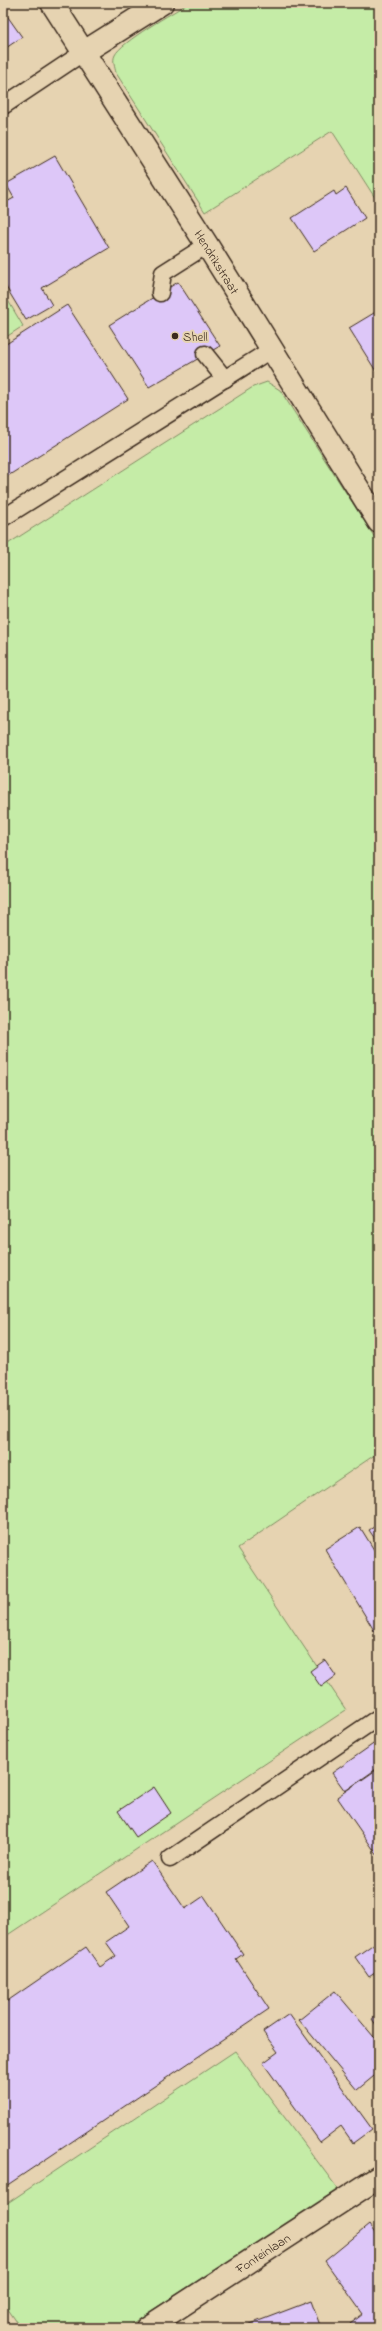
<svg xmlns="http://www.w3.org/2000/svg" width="382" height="2331" font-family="'Indie Flower',sans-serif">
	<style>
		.green { fill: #c5eca7; stroke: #808b62 }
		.building { fill: #ddc7f8; stroke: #3b2a1e }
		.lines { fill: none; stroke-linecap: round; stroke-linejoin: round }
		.service-casing { stroke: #3b2a1e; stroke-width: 19 }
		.minor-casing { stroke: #3b2a1e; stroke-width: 25 }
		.tertiary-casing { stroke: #3b2a1e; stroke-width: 25 }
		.service { stroke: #e6d3b1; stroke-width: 16 }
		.minor { stroke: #e6d3b1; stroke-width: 22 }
		.tertiary { stroke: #e6d3b1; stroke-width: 22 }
		.poi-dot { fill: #3b2a1e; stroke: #e6d3b1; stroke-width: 1.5 }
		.labels { text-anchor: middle; stroke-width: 4; stroke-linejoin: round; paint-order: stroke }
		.street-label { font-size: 13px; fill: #3b2a1e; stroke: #e6d3b1 }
		.poi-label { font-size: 13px; fill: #3b2a1e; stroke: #e6d3b1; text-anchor: start }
	</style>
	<rect width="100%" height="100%" fill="#e6d3b1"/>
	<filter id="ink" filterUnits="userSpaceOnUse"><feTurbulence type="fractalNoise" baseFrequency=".025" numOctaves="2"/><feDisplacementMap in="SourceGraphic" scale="8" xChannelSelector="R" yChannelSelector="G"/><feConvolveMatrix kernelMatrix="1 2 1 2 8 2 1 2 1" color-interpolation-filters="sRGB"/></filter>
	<g filter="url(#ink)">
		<!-- green -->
		<g class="green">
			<path d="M189,3H379V204L332,131L205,212L116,73C115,67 112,61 115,55C121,42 174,12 189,3Z"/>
			<path d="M3,292L23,326L3,339Z"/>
			<path d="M267,382L280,390L379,544V1452L238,1548L346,1710L3,1938V547L253,387Z"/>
			<path d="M235,2051L338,2189L125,2328H21L3,2302V2206Z"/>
		</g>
		<!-- building -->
		<g class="building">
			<path d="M3,10L22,37L3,50Z"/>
			<path d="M55,156L109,248L42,288L52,305L26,320L3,282V204L14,198L6,184Z"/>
			<path d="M346,188L365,218L314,251L292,218L334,191L336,195Z"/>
			<path d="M178,282L220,346L149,387L109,325Z"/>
			<path d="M67,305L128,399L3,479V346Z"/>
			<path d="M379,310V376L349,328Z"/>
			<path d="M379,1524V1545L369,1530Z"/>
			<path d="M360,1527L379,1558V1630L375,1632L325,1549Z"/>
			<path d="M325,1660L336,1676L321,1687L310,1671Z"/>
			<path d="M379,1740V1767L345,1791L332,1773Z"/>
			<path d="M379,1768V1856H378L337,1797Z"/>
			<path d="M154,1787L171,1813L136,1837L118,1811Z"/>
			<path d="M152,1861L185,1909L204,1896L243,1954L236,1959L269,2009L3,2188V2004L86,1947L100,1967L116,1956L106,1942L129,1926L106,1892Z"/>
			<path d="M378,1941L379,1970L369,1977L355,1957Z"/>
			<path d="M335,1991L379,2043V2072L357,2090L299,2020Z"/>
			<path d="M289,2014L372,2129L353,2143L341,2126L320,2142L263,2063L278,2052L263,2032Z"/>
			<path d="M379,2015V2029L372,2019Z"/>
			<path d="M369,2225L379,2239V2328H353L350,2324L363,2314L325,2261Z"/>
			<path d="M311,2301L321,2328H240Z"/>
		</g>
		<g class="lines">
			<defs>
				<g id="service">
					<path d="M3,106L84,52"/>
					<path d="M160,293L163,273L207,245"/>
					<path d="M205,354L225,379"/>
					<path d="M3,518L272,349"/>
					<path d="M170,1859L379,1717"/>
				</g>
				<g id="minor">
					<path d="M84,52L162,3"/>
					<path id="s1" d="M147,2328L379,2177"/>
				</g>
				<g id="tertiary">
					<path id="s2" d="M52,3L207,245L379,522"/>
				</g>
			</defs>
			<!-- service casing -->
			<use href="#service" class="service-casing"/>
			<!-- minor casing -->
			<use href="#minor" class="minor-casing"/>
			<!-- tertiary casing -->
			<use href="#tertiary" class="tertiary-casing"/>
			<!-- service -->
			<use href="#service" class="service"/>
			<!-- minor -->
			<use href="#minor" class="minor"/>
			<!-- tertiary -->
			<use href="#tertiary" class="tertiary"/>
		</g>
	</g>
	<!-- markers -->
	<circle class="poi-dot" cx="175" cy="336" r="4"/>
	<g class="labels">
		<!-- street labels -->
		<g class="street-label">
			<text dy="5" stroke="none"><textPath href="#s2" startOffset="307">Hendrikstraat</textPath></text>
			<text dy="5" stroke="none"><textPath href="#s1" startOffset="138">Fonteinlaan</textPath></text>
		</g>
		<!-- poi labels -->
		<g class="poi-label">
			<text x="183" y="341">Shell</text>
		</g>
	</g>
	<!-- margin -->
	<rect width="382" height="2331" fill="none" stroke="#e6d3b1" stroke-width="16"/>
	<rect x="8" y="8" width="366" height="2315" fill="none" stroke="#3b2a1e" stroke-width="1.5" filter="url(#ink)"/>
</svg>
